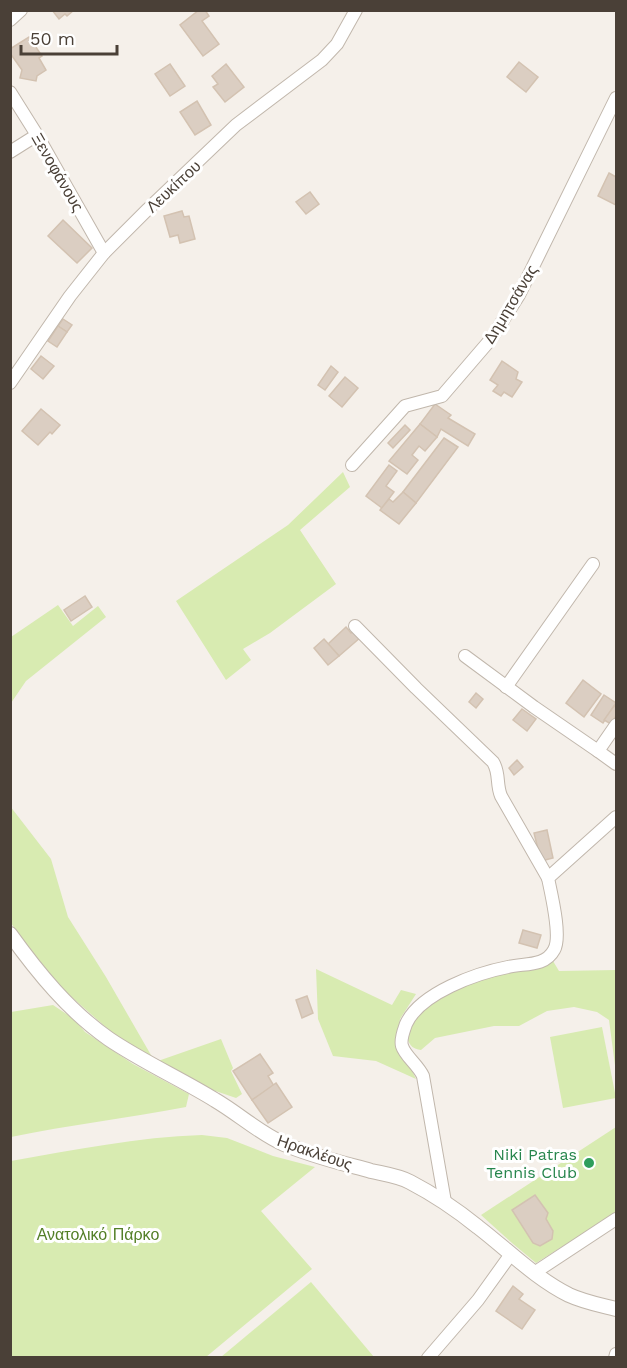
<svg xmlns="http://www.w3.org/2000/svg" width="627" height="1368" font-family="'Work Sans',sans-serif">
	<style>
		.green { fill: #d8ebb1 }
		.building { fill: #dbcec2; stroke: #d3c2b1; stroke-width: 1.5 }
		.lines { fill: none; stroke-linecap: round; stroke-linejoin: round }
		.minor-casing { stroke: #c1b7ac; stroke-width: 14 }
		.tertiary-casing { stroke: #c1b7ac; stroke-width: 16 }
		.minor { stroke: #fff; stroke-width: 12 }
		.tertiary { stroke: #fff; stroke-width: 14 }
		.leisure-dot { fill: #2e9e5b; stroke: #fff; stroke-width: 2 }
		.labels { text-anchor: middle; stroke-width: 6; stroke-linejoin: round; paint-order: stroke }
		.street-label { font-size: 16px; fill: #4a4037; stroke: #fff }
		.leisure-label { font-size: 16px; fill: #27864d; stroke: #fff; text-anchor: end }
		.park-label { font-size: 16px; fill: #537f27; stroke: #fff }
	</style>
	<rect width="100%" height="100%" fill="#f5f0ea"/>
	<!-- green -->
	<g class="green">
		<path d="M343,472L350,487L300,530L336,584L270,633L243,649L251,660L226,680L176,601L288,525Z"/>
		<path d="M58,605L73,626L98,606L106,617L26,681L11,703V637Z"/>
		<path d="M10,806L51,859L68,917L106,977L155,1062L221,1039L233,1068L231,1071L242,1094L236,1098L198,1085L155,1062L118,1038L58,985L39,964L11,923Z"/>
		<path d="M549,961H553L559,971L616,970V1073L609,1020L597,1012L574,1007L547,1011L519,1026H494L435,1038L421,1050C413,1049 410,1046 407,1038L418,1010L459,986Z"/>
		<path d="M316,969L392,1005L401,990L416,994L400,1019L397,1040L416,1079L376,1061L333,1056L318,1019Z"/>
		<path d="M53,1005L74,1019L85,1032L133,1064L189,1094L186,1107C127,1118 69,1125 11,1137V1012Z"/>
		<path d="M602,1027L616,1098L563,1108L550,1037Z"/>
		<path d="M616,1127V1213L536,1263L512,1243L481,1215Z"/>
		<path d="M202,1135L227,1138L273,1156L315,1167L261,1211L312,1269L206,1357H11V1161C74,1150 138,1137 202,1135Z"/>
		<path d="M311,1282L374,1357H221Z"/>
	</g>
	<!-- building -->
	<g class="building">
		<path d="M52,10H74L67,16L65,14L59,19Z"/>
		<path d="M199,10H205L209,16L202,21L219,44L203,56L180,25Z"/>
		<path d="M29,37L42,56L39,58L46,70L37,76L36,81L20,78L22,70L10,53V49Z"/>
		<path d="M519,62L538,77L526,92L507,77Z"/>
		<path d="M170,64L185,86L170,96L155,74Z"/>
		<path d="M226,64L244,87L225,102L213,87L218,84L212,76Z"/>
		<path d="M197,101L211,125L195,135L180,112Z"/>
		<path d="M609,173L616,177V205L598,196Z"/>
		<path d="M310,192L319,204L306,214L296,202Z"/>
		<path d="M182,211L184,217L189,216L195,239L180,243L178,235L170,237L164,216Z"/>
		<path d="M63,220L92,248L77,263L48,236Z"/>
		<path d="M63,319L72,325L67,332L58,326Z"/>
		<path d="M58,326L67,332L57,347L48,341Z"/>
		<path d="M41,356L54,366L43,379L31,369Z"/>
		<path d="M502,361L518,372L516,379L522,382L512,397L504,392L501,396L493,391L498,385L490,380Z"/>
		<path d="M331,366L338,372L325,390L318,385Z"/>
		<path d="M345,377L358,388L342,407L329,396Z"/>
		<path d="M435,404L451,415L448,418L475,434L468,446L441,429L437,437L420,424Z"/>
		<path d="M41,409L60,425L52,434L50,432L38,445L22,431Z"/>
		<path d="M420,424L437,437L425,451L419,446L412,455L418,460L407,474L389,461Z"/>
		<path d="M405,425L410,430L393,448L388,443Z"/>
		<path d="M444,438L458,447L416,503L403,492Z"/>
		<path d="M389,465L397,471L386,486L394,492L382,508L366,496Z"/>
		<path d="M403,492L416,503L399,524L380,510L389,499L393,502Z"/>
		<path d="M85,596L92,607L71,621L64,610Z"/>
		<path d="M346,627L351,633L355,630L361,637L339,656L328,644Z"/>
		<path d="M324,639L339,656L328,665L314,648Z"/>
		<path d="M583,680L601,694L584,717L566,703Z"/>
		<path d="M476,693L483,699L476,708L469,702Z"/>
		<path d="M604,695L616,703L603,723L591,715Z"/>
		<path d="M614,706L616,707V716L611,724L604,720Z"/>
		<path d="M522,709L536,719L527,731L513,720Z"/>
		<path d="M517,760L523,767L514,775L509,768Z"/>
		<path d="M547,830L553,858L541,861L534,833Z"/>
		<path d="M523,930L541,935L537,948L519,943Z"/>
		<path d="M307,996L313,1013L302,1018L296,1000Z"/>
		<path d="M260,1054L273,1073L268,1076L274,1086L252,1100L233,1071Z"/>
		<path d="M276,1083L292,1107L268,1123L252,1100Z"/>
		<path d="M535,1195L548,1213L546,1219L553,1231L552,1239L540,1246L533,1243L512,1210Z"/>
		<path d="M513,1286L523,1294L519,1299L535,1310L522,1329L496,1311Z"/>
	</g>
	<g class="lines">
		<defs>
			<g id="minor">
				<path d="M10,20L21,10"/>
				<path d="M10,92L37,135L104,253"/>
				<path d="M10,152L37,135"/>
				<path d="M10,383L70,296L104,253L148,209L236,125L322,60L337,44L356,10"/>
				<path d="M352,465L405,406L442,396L491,339L519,295L616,98"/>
				<path d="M355,626L416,688L493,762C500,773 496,784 501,796L548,878"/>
				<path d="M465,656L534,707L598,751"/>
				<path d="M506,687L593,564"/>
				<path d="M616,725L598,751L616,764"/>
				<path d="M445,1202L423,1076C418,1065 405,1056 402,1046C400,1039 404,1030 406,1024C420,993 477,973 508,967C524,963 545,967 554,950C562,937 551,893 548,878L616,817"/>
				<path d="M534,1273L616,1219"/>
				<path d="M428,1358L478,1300L511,1254"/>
				<path d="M615,1358L616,1354"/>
			</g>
			<path id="tertiary" d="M10,934C38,973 69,1011 109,1039C143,1062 181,1079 215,1100C239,1114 259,1133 284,1144C312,1156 342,1163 371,1171C384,1174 399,1176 410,1182C435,1195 457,1210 478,1227C508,1250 535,1278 569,1295C584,1302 600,1305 616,1309"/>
		</defs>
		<!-- minor casing -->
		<use href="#minor" class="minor-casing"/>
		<!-- tertiary casing -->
		<use href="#tertiary" class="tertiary-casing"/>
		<!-- minor -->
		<use href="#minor" class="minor"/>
		<!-- tertiary -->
		<use href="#tertiary" class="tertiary"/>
	</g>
	<!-- markers -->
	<circle class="leisure-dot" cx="589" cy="1163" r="6"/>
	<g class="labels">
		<!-- street labels -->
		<g class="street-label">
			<text transform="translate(58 172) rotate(60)" y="6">Ξενοφάνους</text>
			<text transform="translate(173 186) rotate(-43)" y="6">Λευκίπου</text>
			<text transform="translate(510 304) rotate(-59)" y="6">Δημητσάνας</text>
			<text transform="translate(315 1152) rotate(19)" y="6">Ηρακλέους</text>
		</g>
		<!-- leisure labels -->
		<g class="leisure-label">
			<text x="577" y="1160">Niki Patras<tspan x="577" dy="18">Tennis Club</tspan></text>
		</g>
		<!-- park labels -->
		<g class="park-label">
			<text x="98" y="1240">Ανατολικό Πάρκο</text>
		</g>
	</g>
	<!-- border -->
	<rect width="627" height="1368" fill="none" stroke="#4a4037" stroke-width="24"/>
	<!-- scale -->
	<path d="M21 45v9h96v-9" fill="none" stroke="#4a4037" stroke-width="3"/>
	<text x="30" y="45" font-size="18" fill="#4a4037" stroke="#ffffff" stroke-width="4.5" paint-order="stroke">50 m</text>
</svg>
